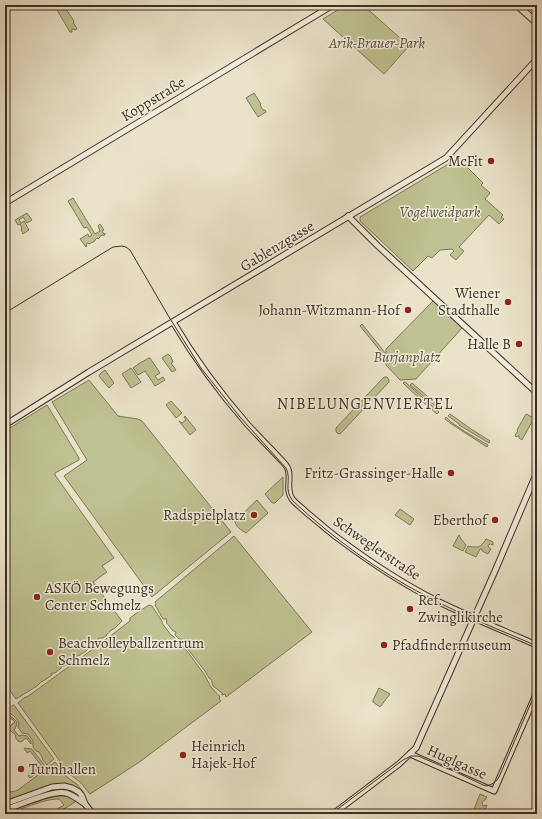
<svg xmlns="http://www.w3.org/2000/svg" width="542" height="819" font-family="Alegreya,serif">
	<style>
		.green { fill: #bec191; stroke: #7e785a }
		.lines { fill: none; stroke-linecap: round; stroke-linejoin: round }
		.secondary-casing { stroke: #3f2f24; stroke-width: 7 }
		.primary-casing { stroke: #3f2f24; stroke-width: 8 }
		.secondary { stroke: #f1eddc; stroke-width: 5 }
		.primary { stroke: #eae3c9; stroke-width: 6 }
		.tram { stroke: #3f2f24; stroke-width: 1 }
		.poi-dot { fill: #8f2418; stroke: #f1eddc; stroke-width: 1.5 }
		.labels { text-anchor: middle; stroke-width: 3; stroke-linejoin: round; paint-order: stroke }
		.park-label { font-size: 15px; font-style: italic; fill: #584c3a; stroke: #f1eddc }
		.street-label { font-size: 15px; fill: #3f2f24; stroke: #f1eddc }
		.poi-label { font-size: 15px; fill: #3f2f24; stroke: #f1eddc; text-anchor: end }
		.neighbourhood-label { font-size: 16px; letter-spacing: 1px; fill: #3f2f24; stroke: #f1eddc }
	</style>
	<rect width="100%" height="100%" fill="#eae3c9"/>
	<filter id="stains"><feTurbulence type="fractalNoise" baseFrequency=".005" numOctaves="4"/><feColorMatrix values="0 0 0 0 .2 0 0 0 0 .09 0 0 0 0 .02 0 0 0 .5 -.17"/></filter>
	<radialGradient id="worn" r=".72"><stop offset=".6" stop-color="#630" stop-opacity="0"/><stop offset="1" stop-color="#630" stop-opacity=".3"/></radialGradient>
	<!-- green -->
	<g class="green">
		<path d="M346,5H363L409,46L384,74L323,19Z"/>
		<path d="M64,6L74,21L73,22L77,29L75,30L74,29H72V32H70L57,10Z"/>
		<path d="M254,93L261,104L260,105L263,110H265L266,112L258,117L246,98Z"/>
		<path d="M455,160H458L466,166L483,183L481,185L490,193L485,199L503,215L501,217L504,219L499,224L489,215L459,247L464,251L456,260L450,255L454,251L452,249L440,250L432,258L428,256L413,271L360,221V217Z"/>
		<path d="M73,198L95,234L100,231L98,226L100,224L104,230L102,231L104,234L105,233V234L104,236L103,235L100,236V237L98,239L97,238L95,240V241L89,244L88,243L86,244L87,246L86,247L80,239L88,234L89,237L92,235L87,227L84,228L68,201Z"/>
		<path d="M27,213L32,220L27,223L23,217L19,220L21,223L24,221L29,230L23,234L21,229L22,228L20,224L18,225L15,220Z"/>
		<path d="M433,301L462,328L416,379L400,380L386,365V358L360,326L362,324L386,354V349Z"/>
		<path d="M168,354L171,357L173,362L171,363L176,370L172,372L162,358Z"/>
		<path d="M149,358H150L160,373L155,376L158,380L163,377L165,380L155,386L145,371L138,375L133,368L141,362H142Z"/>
		<path d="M131,368L141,382L131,388L122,374Z"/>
		<path d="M105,370L114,383L109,388L99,376L101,373Z"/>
		<path d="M384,377H387L389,380V382L340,434L337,433L336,431V428Z"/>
		<path d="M89,380L118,416L138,419L142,421L231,532L152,597L64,476L87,460L52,402Z"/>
		<path d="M405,382L439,412L437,414L422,401L403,383Z"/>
		<path d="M412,383L442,409L440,410L410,385Z"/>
		<path d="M171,401L182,413L176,418L166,405Z"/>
		<path d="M47,405L79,458V460L55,473V475L114,558L102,566L107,572L93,582L122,621L114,629H113L106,635H107L103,638H99L96,643L90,647L86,651L80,655L75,657L71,661L64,666H62L61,668L55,673H52V675L45,680L41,682L37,686L29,691L16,699L5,684V431Z"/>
		<path d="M450,414L471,429L490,441L489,443L459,425V424L448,416Z"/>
		<path d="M526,414L534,418L522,440L519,438V436H517L516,437L515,435L518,431L517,430Z"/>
		<path d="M185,416L196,430L190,435L179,421L182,423L186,420L184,417Z"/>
		<path d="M446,417L451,422L464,431L488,445L487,447L450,423L445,419Z"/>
		<path d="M283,477V495L275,503H272L265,494Z"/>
		<path d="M257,500L268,513L246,533C241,530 235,526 235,521Z"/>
		<path d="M400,509L414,519L410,525L395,515Z"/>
		<path d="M459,535L461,539L466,545L463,551L453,546Z"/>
		<path d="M234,536L312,632L226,697L225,694L222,695V693L213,686L211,679L209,678L205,671L183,643V641L181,639H179L175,635L176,632L174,631H173L166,622L167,621L166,619H163L155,605L156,604L155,602Z"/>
		<path d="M486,539L493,542V545L490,544L488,545L489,548L491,549L488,554L482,551V549H480L476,557L465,552L468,546C477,548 481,548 486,539Z"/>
		<path d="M149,605L152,606L162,621V623L171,635L173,636L187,651L204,674L211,687L219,696H220L219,699L221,701L138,763L90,794L81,783L71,775L67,771L18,703L25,697H27L93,649L130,621V618L138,612Z"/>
		<path d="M379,688L390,694L380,707L373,702V700Z"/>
		<path d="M13,705H14L54,759L47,765L43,760L42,757L39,752L36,751L33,747V741L28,734L22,733L18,727L19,722C15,717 13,714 7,713L6,711Z"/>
		<path d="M10,716L13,718L17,722L16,727H15L16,728L14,730L19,736L21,735L27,736L31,741V744L26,738L21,742L18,741L15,737L16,736L14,733H13L9,729L10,726L15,722L12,719H10L9,718L7,719V717Z"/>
		<path d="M24,748L32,749L45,766V767L30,778L28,776L41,765L30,751L27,753Z"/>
		<path d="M55,762L68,778L77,784L84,793C75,787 68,782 55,784L5,801V790L12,792L18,790Z"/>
		<path d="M480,794L487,797L485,800L483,801L482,803L483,806L487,805L483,814H472Z"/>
		<path d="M53,795C62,795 68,796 76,801C71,805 57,814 51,814L50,813L64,805L59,799C40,799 23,810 5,814V812Z"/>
	</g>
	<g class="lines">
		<defs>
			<g id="secondary">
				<path d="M5,203L333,5"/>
				<path d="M348,216L378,246L537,393"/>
				<path d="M173,322C195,359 220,393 248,425C260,438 273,451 285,464C294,474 284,488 292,499C296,504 302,508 307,513C317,521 326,529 335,536C367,560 401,583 437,601C470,617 504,631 537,645"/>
				<path d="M5,425L89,372L446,158L537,59"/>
				<path d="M410,754L494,791L537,692"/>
				<path d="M5,804L52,787L64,786L72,788L79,792L82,796L85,804L93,814"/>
				<path d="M5,810C19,805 52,790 66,793C73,795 79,800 85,804"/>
				<path d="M333,814L399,764L416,748L495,571L537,472"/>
			</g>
			<path id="primary" d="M517,5L537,23"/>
		</defs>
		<!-- secondary casing -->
		<use href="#secondary" class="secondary-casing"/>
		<!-- primary casing -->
		<use href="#primary" class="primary-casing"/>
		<!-- secondary -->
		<use href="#secondary" class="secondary"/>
		<!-- primary -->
		<use href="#primary" class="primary"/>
		<!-- tram -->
		<g class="tram">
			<path d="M5,313L113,247L122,246L126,247L130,250L169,317L201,368L240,417L286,468C292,480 283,489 293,501C333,538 378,571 426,596C462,615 500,630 537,646"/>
			<path d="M331,814L403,760L411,756H418L458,773L483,785L487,786L492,784L497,780L499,777L537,689"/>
		</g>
	</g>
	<!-- markers -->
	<g class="poi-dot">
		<circle cx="491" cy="161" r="4"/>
		<circle cx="508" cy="302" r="4"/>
		<circle cx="408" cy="310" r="4"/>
		<circle cx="519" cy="344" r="4"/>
		<circle cx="451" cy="473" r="4"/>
		<circle cx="254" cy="515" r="4"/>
		<circle cx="495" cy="520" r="4"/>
		<circle cx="37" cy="597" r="4"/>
		<circle cx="410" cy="609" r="4"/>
		<circle cx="384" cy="645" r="4"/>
		<circle cx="50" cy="652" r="4"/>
		<circle cx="183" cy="755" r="4"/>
		<circle cx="21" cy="769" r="4"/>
	</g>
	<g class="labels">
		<!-- park labels -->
		<g class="park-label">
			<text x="377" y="48">Arik-Brauer-Park</text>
			<text x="440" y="217">Vogelweidpark</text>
			<text x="407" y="362">Burjanplatz</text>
		</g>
		<!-- street labels -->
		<g class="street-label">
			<text transform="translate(153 99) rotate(-31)" y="5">Koppstraße</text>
			<text transform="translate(277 246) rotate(-31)" y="5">Gablenzgasse</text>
			<text transform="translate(377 548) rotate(34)" y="5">Schweglerstraße</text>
			<text transform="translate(457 762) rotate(24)" y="5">Huglgasse</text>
		</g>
		<!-- poi labels -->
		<g class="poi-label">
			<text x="483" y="166">McFit</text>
			<text x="500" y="298">Wiener<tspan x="500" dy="17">Stadthalle</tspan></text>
			<text x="400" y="315">Johann-Witzmann-Hof</text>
			<text x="511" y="349">Halle B</text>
			<text x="443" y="478">Fritz-Grassinger-Halle</text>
			<text x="246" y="520">Radspielplatz</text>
			<text x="487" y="525">Eberthof</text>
			<text x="45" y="593" text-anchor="start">ASKÖ Bewegungs<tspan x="45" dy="17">Center Schmelz</tspan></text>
			<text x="418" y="605" text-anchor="start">Ref.<tspan x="418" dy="17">Zwinglikirche</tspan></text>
			<text x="58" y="648" text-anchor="start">Beachvolleyballzentrum<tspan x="58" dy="17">Schmelz</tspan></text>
			<text x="392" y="650" text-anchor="start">Pfadfindermuseum</text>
			<text x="191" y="751" text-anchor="start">Heinrich<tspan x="191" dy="17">Hajek-Hof</tspan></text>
			<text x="29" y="774" text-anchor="start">Turnhallen</text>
		</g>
		<!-- neighbourhood labels -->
		<g class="neighbourhood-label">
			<text x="365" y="409">NIBELUNGENVIERTEL</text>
		</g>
	</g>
	<!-- margin -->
	<rect width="542" height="819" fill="none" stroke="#eae3c9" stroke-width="20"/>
	<rect x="6" y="6" width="530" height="807" fill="none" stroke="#3f2f24" stroke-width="2"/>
	<rect x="10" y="10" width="522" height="799" fill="none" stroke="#3f2f24"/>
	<rect width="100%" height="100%" filter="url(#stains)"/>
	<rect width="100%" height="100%" fill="url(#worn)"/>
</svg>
